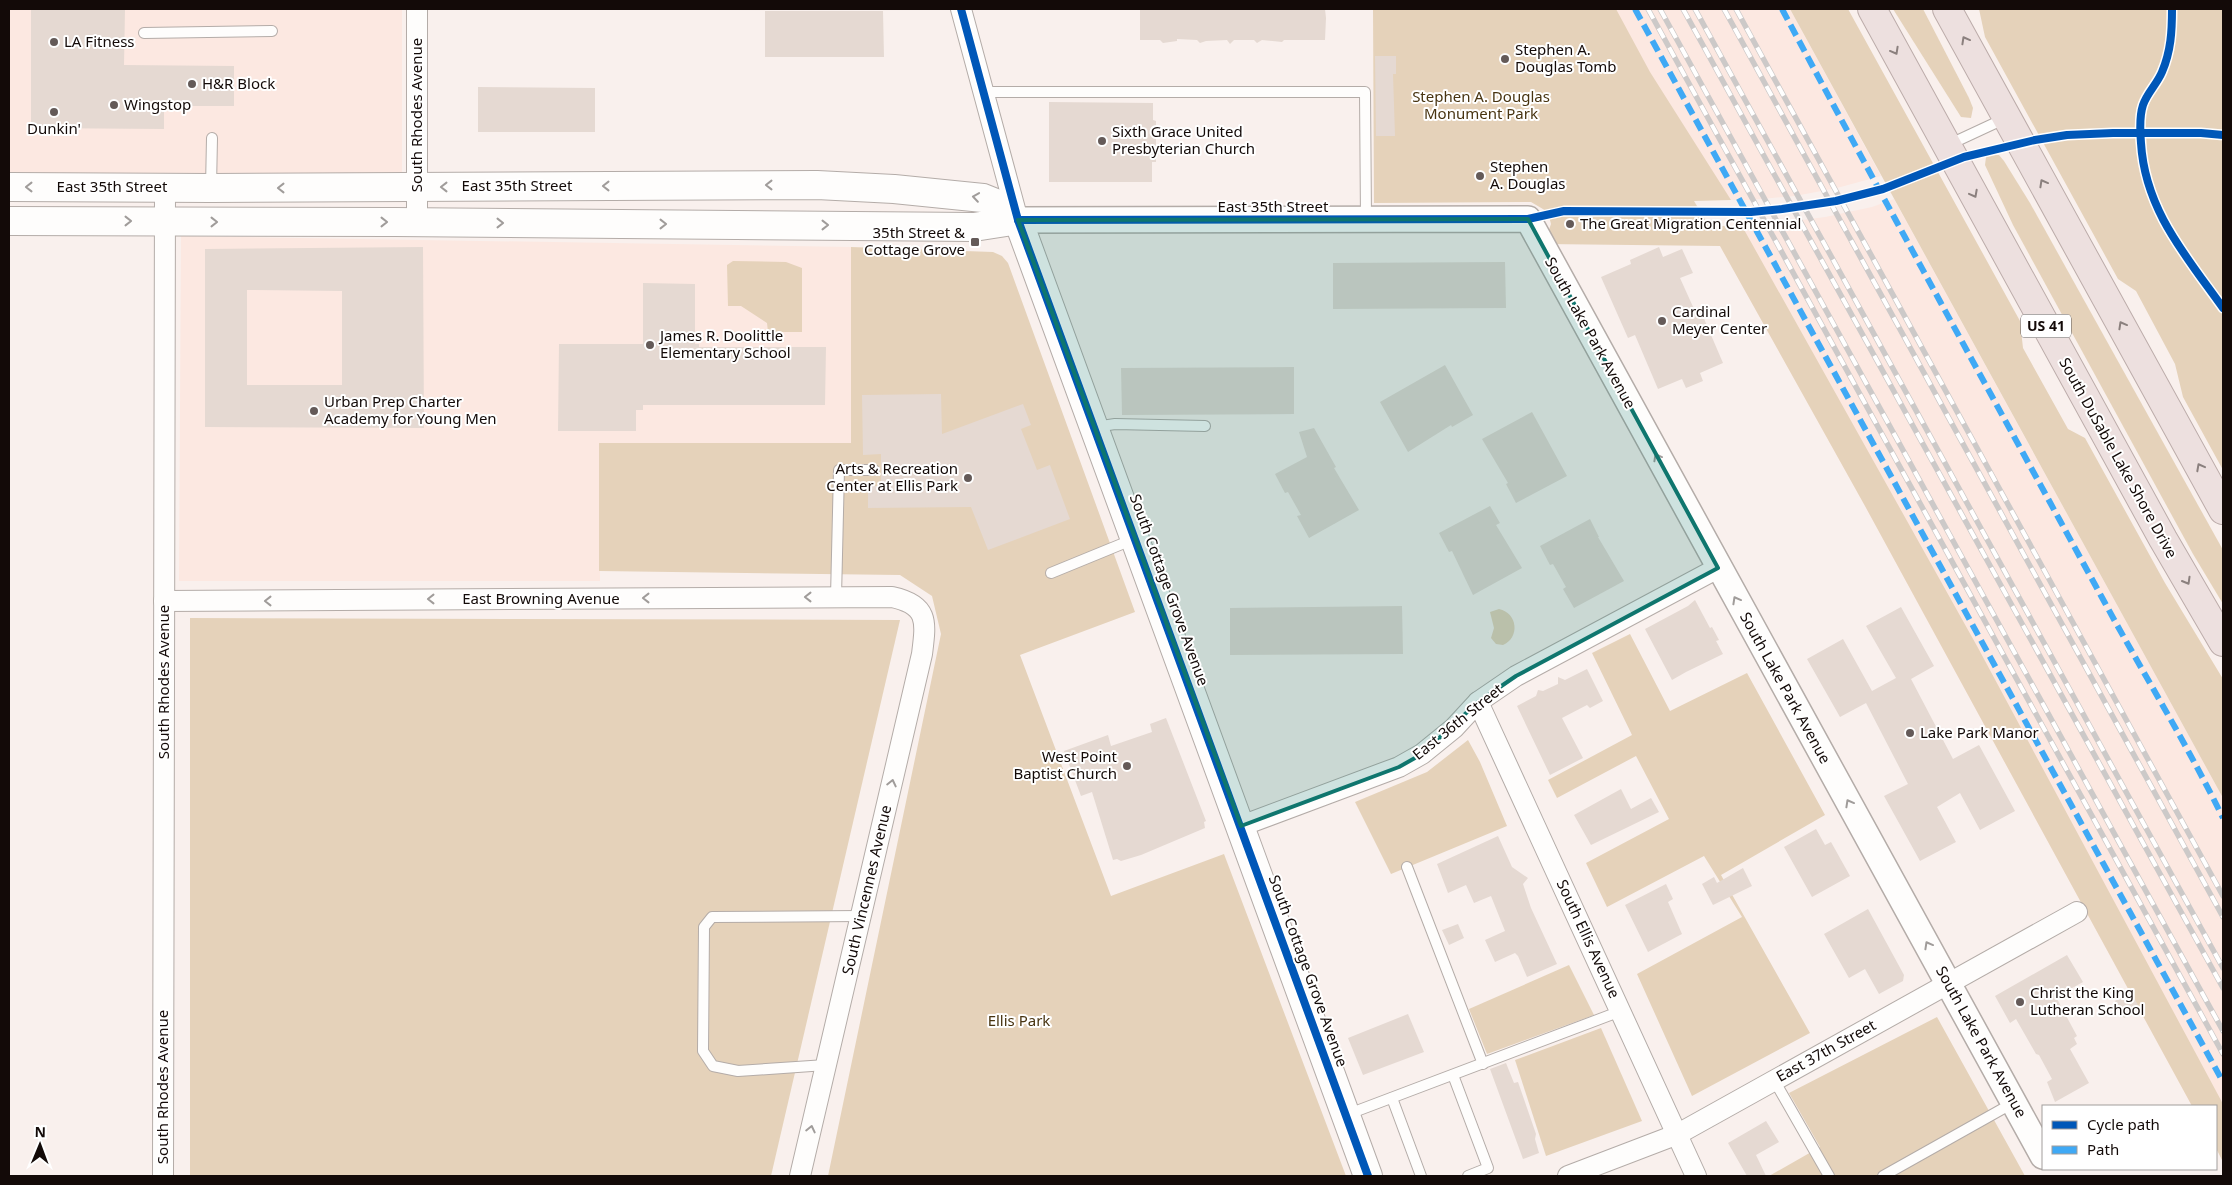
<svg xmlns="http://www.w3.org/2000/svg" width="2232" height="1185" font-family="'Noto Sans',sans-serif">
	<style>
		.built { fill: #fce8e1 }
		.green { fill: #e5d2ba }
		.building { fill: #e5d9d2; fill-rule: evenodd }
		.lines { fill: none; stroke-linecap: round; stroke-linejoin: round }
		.service-casing { stroke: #b4aca8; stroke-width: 12 }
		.minor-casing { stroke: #b4aca8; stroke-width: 22 }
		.tertiary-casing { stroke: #b4aca8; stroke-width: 28 }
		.secondary-casing { stroke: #b4aca8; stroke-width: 30 }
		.motorway-casing { stroke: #bcacaa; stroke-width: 30 }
		.service { stroke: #fefdfc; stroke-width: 10 }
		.minor { stroke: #fefdfc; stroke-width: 20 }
		.tertiary { stroke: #fefdfc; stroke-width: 25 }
		.secondary { stroke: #fefdfc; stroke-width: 28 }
		.motorway { stroke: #ede0df; stroke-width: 28 }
		.rail-casing { stroke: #ccc9c8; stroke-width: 5.5 }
		.rail { stroke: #fff; stroke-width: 4; stroke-dasharray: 11; stroke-linecap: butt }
		.quiet { stroke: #3fa9f5; stroke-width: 6; stroke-dasharray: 12 6; stroke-linecap: butt }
		.cycleway-casing { stroke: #fff; stroke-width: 11 }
		.cycleway { stroke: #0057b8; stroke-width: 8 }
		.oneway { stroke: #8b807e }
		.oneway2 { stroke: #a09c9a }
		.marked { fill: #0f766e; fill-opacity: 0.2; stroke: #0f766e; stroke-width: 4; stroke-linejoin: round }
		.poi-dot { fill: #645a58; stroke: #fff; stroke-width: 2 }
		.labels { text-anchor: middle; stroke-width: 4; stroke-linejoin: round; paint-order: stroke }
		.shield { fill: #fff; stroke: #5a5452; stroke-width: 1 }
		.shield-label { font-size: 14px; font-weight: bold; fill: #130a08 }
		.poi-label { font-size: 15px; fill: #130a08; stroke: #fff; text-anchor: start }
		.park-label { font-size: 15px; fill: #483411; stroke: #fff }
		.street-label { font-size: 15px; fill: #130a08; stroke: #fff }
	</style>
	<rect width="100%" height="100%" fill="#f9f0ed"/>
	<!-- built -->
	<g class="built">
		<path d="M9,9H402V176L9,174Z"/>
		<path d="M1592,9H1790L1881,176L1837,188L1795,196L1750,200H1694Z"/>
		<path d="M1894,199L2223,798V1162L2216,1148V1106H2192L1865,506L1709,226L1765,225L1825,217L1872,207Z"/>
		<path d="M181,236L851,247V443H599L600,581H179Z"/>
	</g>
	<!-- green -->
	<g class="green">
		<path d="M1373,9H1616L1650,72L1731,200L1694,201L1709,226H1742L1977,646L2223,1104V1162L2216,1148V1106H2192L1865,506L1720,246L1544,244L1551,224L1548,212L1531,202L1374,203Z"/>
		<path d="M1790,9H1848L2020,321L2023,348L2068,429L2085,438L2165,583L2223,679V798Z"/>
		<path d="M1893,9H1923L1969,98L1973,108L1971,118L1961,117Z"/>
		<path d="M1979,9H2223V470L2183,397L2175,364L2136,291L2118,279L1985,37Z"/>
		<path d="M1992,155H1999L2004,161L2030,203L2223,550V604L2193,554L2013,225L1985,165L1986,157Z"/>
		<path d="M851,247L993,252L1002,256L1008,263L1135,612L1020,655L1111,896L1224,854L1346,1176H828L941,634L932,596L900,575L599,571V443H851Z"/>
		<path d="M733,261L786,262L802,268V332H768L767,323L741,306H728L727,265Z"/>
		<path d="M1499,609C1518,613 1520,638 1503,645L1496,644L1491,638L1494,628L1490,612Z"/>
		<path d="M190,618L900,620L771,1176H190Z"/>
		<path d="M1630,634L1670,711L1747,673L1825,815L1721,875L1810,1033L1692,1096L1637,974L1742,917L1704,856L1607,907L1586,863L1669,819L1636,756L1557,798L1548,780L1632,735L1592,653Z"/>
		<path d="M1468,740L1480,762L1507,826L1391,874L1355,802L1427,772Z"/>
		<path d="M1569,965L1594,1015L1487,1054L1469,1009Z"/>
		<path d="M1937,1017L2025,1176H1769L1820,1147L1789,1093Z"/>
		<path d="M1601,1028L1642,1121L1546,1156L1515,1060Z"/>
	</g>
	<!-- building -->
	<g class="building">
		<path d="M31,9H125L124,65L234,66V106H164V129L31,128Z"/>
		<path d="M1140,9H1325L1326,18L1325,40H1284L1282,42L1262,40L1257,43L1254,40H1234L1230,44L1227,40L1206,41L1200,43L1197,40L1177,39V41L1163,43L1160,40H1140Z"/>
		<path d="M765,11H883L884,57H765Z"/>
		<path d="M1375,56H1396V74H1393L1395,136H1376Z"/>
		<path d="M478,87L595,88V132H478Z"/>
		<path d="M1049,102L1153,103V120L1156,121V162H1152V182H1049Z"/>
		<path d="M423,247L424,428L205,427V249ZM247,290L342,291V385H247Z"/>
		<path d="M1659,247L1663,257L1682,249L1693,273L1680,278L1694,309L1699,307L1723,363L1700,373L1703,381L1686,388L1682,379L1658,389L1635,335L1628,338L1601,277L1631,264L1630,260Z"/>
		<path d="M1505,262L1506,308L1333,309V263Z"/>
		<path d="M643,283L695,284V344H699V347H826L825,405H643V410H636V431H558L559,344H643Z"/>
		<path d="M1445,365L1473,415L1452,427L1451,425L1408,452L1380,402Z"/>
		<path d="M1294,367V414L1122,415L1121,368Z"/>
		<path d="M941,394L942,434L1023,404L1031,425L1021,429L1037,470L1050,465L1070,519L988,550L971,507L868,508V486H881V454L863,455L862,395Z"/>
		<path d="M1532,412L1567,476L1516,503L1506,484L1508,483L1482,439Z"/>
		<path d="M1314,428L1336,467L1334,468L1359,510L1309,538L1297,516L1301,515L1288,492L1285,493L1275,474L1307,457L1299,432Z"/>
		<path d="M1490,506L1500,523L1496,525L1522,568L1473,595L1452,551L1449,552L1439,533Z"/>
		<path d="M1590,519L1599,537H1598L1624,581L1574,608L1563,589L1566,587L1553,564L1550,565L1540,546Z"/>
		<path d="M1695,600L1710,628L1712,627L1719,640L1716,641L1723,654L1686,672L1672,680L1645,629L1688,606Z"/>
		<path d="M1402,606L1403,654L1230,655V608Z"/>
		<path d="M1901,607L1934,666L1911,679L1953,759L1979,745L2015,811L1980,830L1960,793L1937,807L1956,842L1920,861L1884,796L1908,784L1866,703L1840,717L1807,659L1843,639L1872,691L1896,678L1866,626Z"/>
		<path d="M1587,669L1603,701L1590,708L1587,705L1562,718L1583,758L1550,775L1517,706L1536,696L1538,690L1543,691L1558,684V677L1565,680Z"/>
		<path d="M1166,718L1206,821L1204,822L1205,828L1141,855L1121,861L1117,859L1113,860L1092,792L1081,796L1064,751L1108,735L1111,746L1152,732L1150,724Z"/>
		<path d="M1621,789L1631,809L1651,798L1659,812L1591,845L1574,815Z"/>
		<path d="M1816,829L1825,845L1831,842L1850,876L1812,897L1784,847Z"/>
		<path d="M1498,836L1512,867L1528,878L1523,884L1531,908L1557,964L1527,977L1518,956L1515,953L1495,962L1485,940L1505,931L1491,896L1474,903L1466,885L1448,893L1437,864Z"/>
		<path d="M1743,868L1752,886L1713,905L1702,884L1714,877L1717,883Z"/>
		<path d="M1666,884L1673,899L1668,902L1682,934L1648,952L1625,905Z"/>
		<path d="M1868,909L1904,975L1903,981L1879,994L1865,969L1849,978L1824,934Z"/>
		<path d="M1458,924L1464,938L1449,945L1442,930Z"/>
		<path d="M2067,955L2083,982L2056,997L2077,1036L2074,1038L2077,1044L2070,1049L2089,1083L2055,1102L2047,1082L2052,1079L2039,1055L2036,1054L2016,1019L2010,1023L1995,996Z"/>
		<path d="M2131,992L2140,1009L2124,1018L2115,1001Z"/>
		<path d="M1408,1014L1424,1052L1363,1075L1348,1038Z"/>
		<path d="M1506,1063L1514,1083L1518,1082L1536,1134L1535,1139L1539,1153L1523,1159L1490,1069Z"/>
		<path d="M1766,1121L1779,1142L1756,1155L1766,1176H1747L1728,1143Z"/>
	</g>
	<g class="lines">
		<defs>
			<g id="service">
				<path d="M144,33L272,31"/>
				<path d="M984,92H1365L1366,220"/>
				<path d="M1948,145L2006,118"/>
				<path d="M211,187L212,138"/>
				<path d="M1095,427L1115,424L1205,426"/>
				<path d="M1051,573L1134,539"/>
				<path d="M836,597L839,470H874"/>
				<path d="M1407,867L1483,1064"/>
				<path d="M826,1065L738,1071L713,1066L703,1051L704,927L712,917L861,916"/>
				<path d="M1453,1075L1488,1168L1468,1176"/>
				<path d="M1774,1080L1829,1176"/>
				<path d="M1392,1098L1421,1176"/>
				<path d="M1346,1115L1621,1011"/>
				<path d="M1883,1176L2013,1103"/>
			</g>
			<g id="minor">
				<path d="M961,9L1018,220"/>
				<path d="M417,222V9"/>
				<path d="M164,601L892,597C929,605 926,622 922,654L800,1176"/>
				<path d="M1478,702L1696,1176"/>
				<path d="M1241,826L1399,767L1422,754L1454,728L1478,702L1516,676L1718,568"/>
				<path d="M163,1176L165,187"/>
				<path d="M1568,1176L1678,1134L2077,912"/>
			</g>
			<path id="tertiary" d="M1018,220L1528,219L2043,1156"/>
			<g id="secondary">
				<path d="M9,187L211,188L817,185L894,189L983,198L998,204L1018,220"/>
				<path d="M1018,220L1368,1176"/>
				<path d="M9,221L395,222L974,227L1018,220"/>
			</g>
			<g id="motorway">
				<path d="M1872,9L2163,539L2223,642"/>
				<path d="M1947,9L2223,510"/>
			</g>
		</defs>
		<!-- service casing -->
		<use href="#service" class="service-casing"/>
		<!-- minor casing -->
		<use href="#minor" class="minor-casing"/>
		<!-- tertiary casing -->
		<use href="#tertiary" class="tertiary-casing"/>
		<!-- secondary casing -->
		<use href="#secondary" class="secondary-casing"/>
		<!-- motorway casing -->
		<use href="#motorway" class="motorway-casing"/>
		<!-- service -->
		<use href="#service" class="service"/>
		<!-- minor -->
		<use href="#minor" class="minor"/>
		<!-- tertiary -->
		<use href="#tertiary" class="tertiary"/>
		<!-- secondary -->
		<use href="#secondary" class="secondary"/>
		<!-- motorway -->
		<use href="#motorway" class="motorway"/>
		<defs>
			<g id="rail">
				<path d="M1648,9L2223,1054"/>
				<path d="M1660,9L2223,1031"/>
				<path d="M1683,9L2223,988"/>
				<path d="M1695,9L2223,968"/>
				<path d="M1724,9L2223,917"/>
				<path d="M1736,9L2223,896"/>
			</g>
		</defs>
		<!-- rail casing -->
		<use href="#rail" class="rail-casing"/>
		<!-- rail -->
		<use href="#rail" class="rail"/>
		<!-- quiet -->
		<g class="quiet">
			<path d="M1635,9L2223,1082"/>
			<path d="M1782,9C1888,208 1997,405 2105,603C2144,675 2187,744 2223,818"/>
		</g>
		<defs>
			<g id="cycleway">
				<path d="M961,9L1018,220L1368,1176"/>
				<path d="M2172,9C2172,31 2171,51 2162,72C2157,84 2147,93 2143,105C2139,117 2140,131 2141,143C2145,210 2186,256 2223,308"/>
				<path d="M1018,220L1528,219L1564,211L1751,212L1782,209L1836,201L1883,189L1964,157L2035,140L2067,135L2113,133H2201L2223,135"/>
			</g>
		</defs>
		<!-- cycleway casing -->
		<use href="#cycleway" class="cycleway-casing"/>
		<!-- cycleway -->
		<use href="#cycleway" class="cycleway"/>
	</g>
	<!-- one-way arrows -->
	<defs><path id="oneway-chevron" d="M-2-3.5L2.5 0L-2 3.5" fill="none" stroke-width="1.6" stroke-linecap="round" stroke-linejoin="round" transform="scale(1.25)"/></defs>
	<g class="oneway">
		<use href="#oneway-chevron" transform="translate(1965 40) rotate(-119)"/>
		<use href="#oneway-chevron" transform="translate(1895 51) rotate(61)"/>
		<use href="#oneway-chevron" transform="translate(2043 183) rotate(-119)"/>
		<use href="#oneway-chevron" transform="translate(1974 194) rotate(62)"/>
		<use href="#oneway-chevron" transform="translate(2122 325) rotate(-119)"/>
		<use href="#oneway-chevron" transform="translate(2200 467) rotate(-118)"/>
		<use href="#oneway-chevron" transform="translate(2187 581) rotate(60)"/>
	</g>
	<g class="oneway2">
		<use href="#oneway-chevron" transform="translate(769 185) rotate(180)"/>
		<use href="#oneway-chevron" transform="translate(606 186) rotate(180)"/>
		<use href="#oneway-chevron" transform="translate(29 187) rotate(-180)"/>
		<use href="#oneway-chevron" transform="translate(444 187) rotate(180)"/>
		<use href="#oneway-chevron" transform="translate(281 188) rotate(180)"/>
		<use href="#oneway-chevron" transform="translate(976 197) rotate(-172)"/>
		<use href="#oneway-chevron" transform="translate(128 221)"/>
		<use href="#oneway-chevron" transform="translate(214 222)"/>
		<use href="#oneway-chevron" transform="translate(384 222)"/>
		<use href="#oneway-chevron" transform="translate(500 223)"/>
		<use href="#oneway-chevron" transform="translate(663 224)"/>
		<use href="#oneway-chevron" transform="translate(825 225)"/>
		<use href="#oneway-chevron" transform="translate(1657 457) rotate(-119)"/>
		<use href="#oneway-chevron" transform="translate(808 597) rotate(180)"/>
		<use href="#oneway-chevron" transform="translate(646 598) rotate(180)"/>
		<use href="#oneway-chevron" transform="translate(431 599) rotate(180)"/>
		<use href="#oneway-chevron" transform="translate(1736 600) rotate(-119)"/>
		<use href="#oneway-chevron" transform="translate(268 601) rotate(180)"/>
		<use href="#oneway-chevron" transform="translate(892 783) rotate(-77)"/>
		<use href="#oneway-chevron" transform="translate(1849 803) rotate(-119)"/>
		<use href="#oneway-chevron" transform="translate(1928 945) rotate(-119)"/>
		<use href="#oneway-chevron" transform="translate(811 1129) rotate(-77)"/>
	</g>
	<!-- marked area -->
	<path class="marked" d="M1528,219L1718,568L1516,676L1478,702L1422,754L1399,767L1241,826L1018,220Z"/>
	<!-- markers -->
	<g class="poi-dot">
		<circle cx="54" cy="42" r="5"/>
		<circle cx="1505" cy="59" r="5"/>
		<circle cx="192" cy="84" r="5"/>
		<circle cx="114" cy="105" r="5"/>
		<circle cx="54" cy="112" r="5"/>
		<circle cx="1102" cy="141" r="5"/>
		<circle cx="1480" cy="176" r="5"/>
		<circle cx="1570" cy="224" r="5"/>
		<rect x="970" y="237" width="10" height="10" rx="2.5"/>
		<circle cx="1662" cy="321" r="5"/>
		<circle cx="650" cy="345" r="5"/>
		<circle cx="314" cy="411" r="5"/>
		<circle cx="968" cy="478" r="5"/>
		<circle cx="1910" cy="733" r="5"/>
		<circle cx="1127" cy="766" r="5"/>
		<circle cx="2020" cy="1002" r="5"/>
	</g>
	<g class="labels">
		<!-- shield labels -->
		<rect class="shield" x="2021" y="314.5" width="50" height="23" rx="4"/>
		<g class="shield-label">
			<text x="2046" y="331">US 41</text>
		</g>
		<!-- poi labels -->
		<g class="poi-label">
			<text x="64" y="47">LA Fitness</text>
			<text x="1515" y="55">Stephen A.<tspan x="1515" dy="17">Douglas Tomb</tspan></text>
			<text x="202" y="89">H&amp;R Block</text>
			<text x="124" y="110">Wingstop</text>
			<text x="54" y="134" text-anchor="middle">Dunkin'</text>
			<text x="1112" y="137">Sixth Grace United<tspan x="1112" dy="17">Presbyterian Church</tspan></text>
			<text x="1490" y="172">Stephen<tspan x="1490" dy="17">A. Douglas</tspan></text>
			<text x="1580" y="229">The Great Migration Centennial</text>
			<text x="965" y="238" text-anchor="end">35th Street &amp;<tspan x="965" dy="17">Cottage Grove</tspan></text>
			<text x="1672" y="317">Cardinal<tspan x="1672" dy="17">Meyer Center</tspan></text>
			<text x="660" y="341">James R. Doolittle<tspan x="660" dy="17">Elementary School</tspan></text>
			<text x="324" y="407">Urban Prep Charter<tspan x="324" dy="17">Academy for Young Men</tspan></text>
			<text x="958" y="474" text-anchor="end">Arts &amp; Recreation<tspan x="958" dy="17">Center at Ellis Park</tspan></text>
			<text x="1920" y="738">Lake Park Manor</text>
			<text x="1117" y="762" text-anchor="end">West Point<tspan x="1117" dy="17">Baptist Church</tspan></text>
			<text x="2030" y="998">Christ the King<tspan x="2030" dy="17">Lutheran School</tspan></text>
		</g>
		<!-- park labels -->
		<g class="park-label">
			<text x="1481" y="102">Stephen A. Douglas<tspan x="1481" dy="17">Monument Park</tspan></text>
			<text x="1019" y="1026">Ellis Park</text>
		</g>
		<!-- street labels -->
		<g class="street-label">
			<text transform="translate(417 115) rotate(-90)" y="5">South Rhodes Avenue</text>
			<text x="517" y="191">East 35th Street</text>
			<text x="112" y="192">East 35th Street</text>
			<text x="1273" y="212">East 35th Street</text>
			<text transform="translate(1590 333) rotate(61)" y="5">South Lake Park Avenue</text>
			<text transform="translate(2118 458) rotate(61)" y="5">South DuSable Lake Shore Drive</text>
			<text transform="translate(1169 590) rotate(70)" y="5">South Cottage Grove Avenue</text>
			<text x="541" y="604">East Browning Avenue</text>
			<text transform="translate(164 682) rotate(-90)" y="5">South Rhodes Avenue</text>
			<text transform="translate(1785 688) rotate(61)" y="5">South Lake Park Avenue</text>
			<text transform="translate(1458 722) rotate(-39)" y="5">East 36th Street</text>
			<text transform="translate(867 890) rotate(-77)" y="5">South Vincennes Avenue</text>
			<text transform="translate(1588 939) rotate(65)" y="5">South Ellis Avenue</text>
			<text transform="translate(1308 971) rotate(70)" y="5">South Cottage Grove Avenue</text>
			<text transform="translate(1981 1042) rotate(61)" y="5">South Lake Park Avenue</text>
			<text transform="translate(1826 1051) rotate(-29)" y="5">East 37th Street</text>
			<text transform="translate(163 1087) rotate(-90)" y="5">South Rhodes Avenue</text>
		</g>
	</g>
	<!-- border -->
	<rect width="2232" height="1185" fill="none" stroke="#130a08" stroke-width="20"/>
	<!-- legend -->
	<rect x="2042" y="1105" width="175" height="65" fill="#ffffff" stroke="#a19d9c"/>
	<rect x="2052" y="1121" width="25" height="8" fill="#0057b8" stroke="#a19d9c"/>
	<text x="2087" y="1130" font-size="15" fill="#130a08">Cycle path</text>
	<rect x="2052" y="1146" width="25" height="8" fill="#3fa9f5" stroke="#a19d9c"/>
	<text x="2087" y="1155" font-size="15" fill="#130a08">Path</text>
	<!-- north arrow -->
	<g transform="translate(40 1145) rotate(1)" stroke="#ffffff" stroke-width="4" paint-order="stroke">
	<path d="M0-4L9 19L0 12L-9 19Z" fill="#130a08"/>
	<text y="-8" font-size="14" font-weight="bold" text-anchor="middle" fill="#130a08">N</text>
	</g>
</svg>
